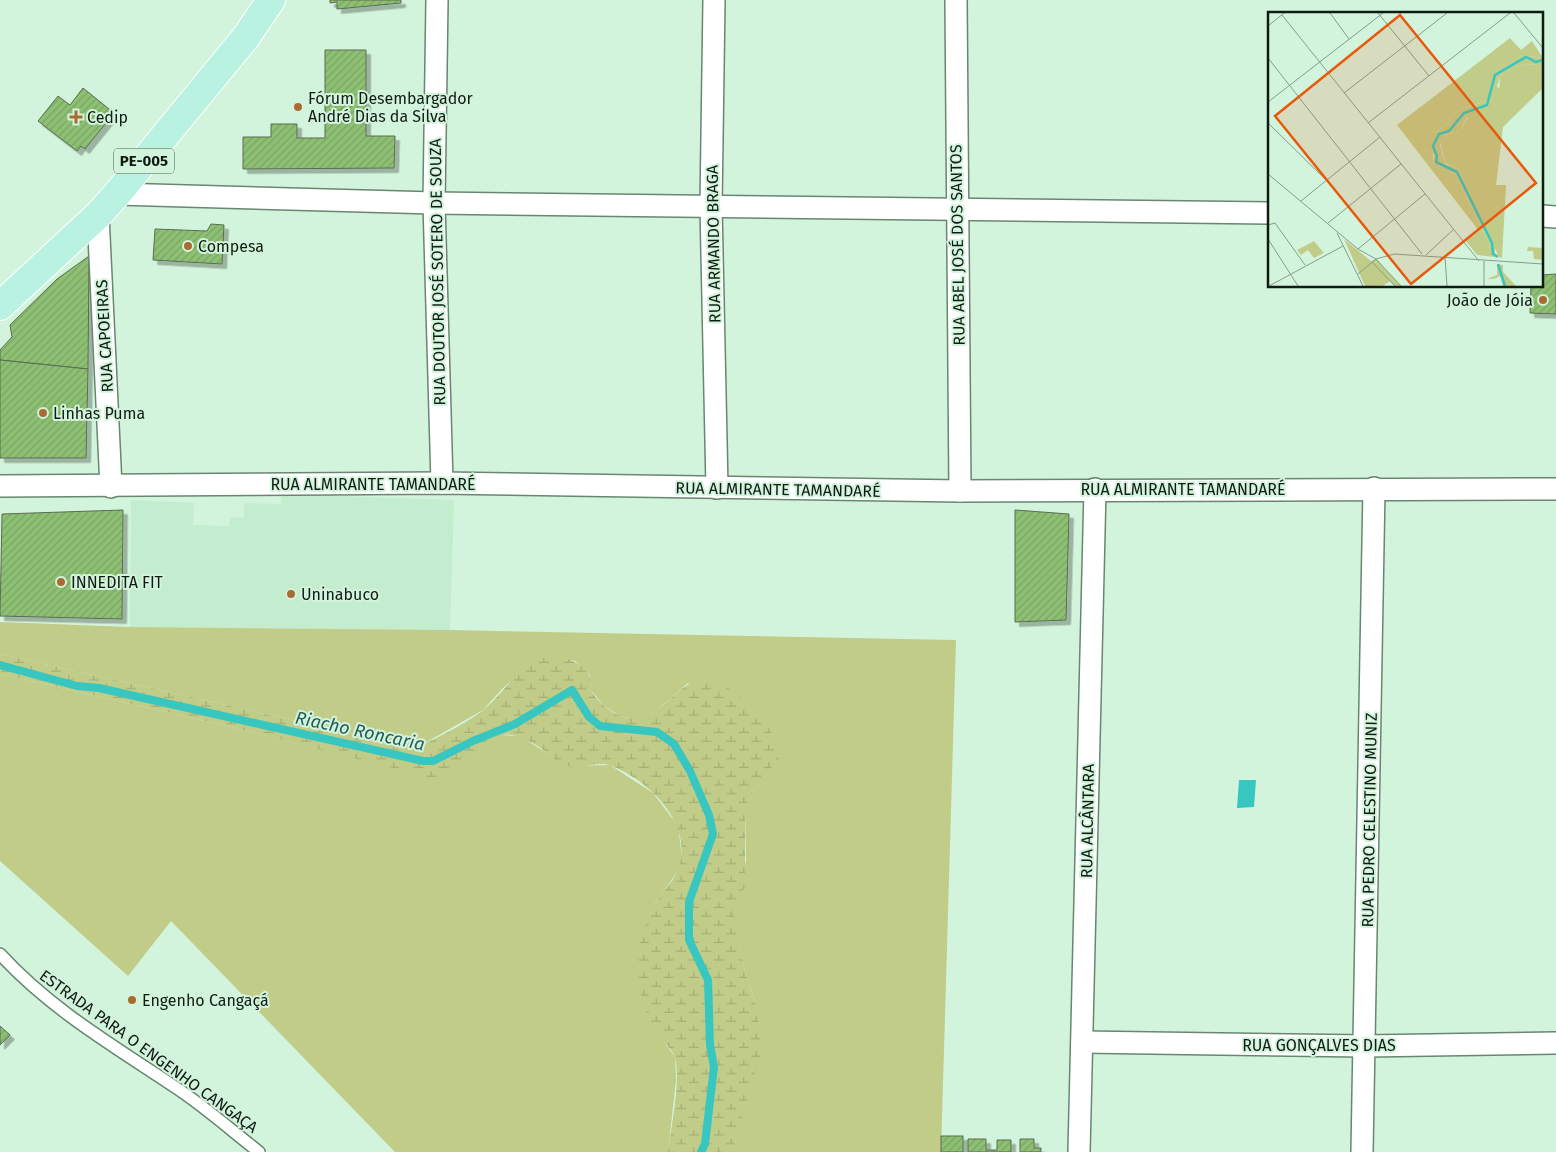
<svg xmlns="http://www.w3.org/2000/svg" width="1556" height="1152" font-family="'Fira Sans',sans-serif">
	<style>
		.built { fill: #c4eccf }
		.grass { fill: #c0cc88 }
		.wetland { fill: url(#wetland-marsh) }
		.water { fill: #37c6c0 }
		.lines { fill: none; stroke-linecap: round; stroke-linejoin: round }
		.stream { stroke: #37c6c0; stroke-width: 8 }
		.building { fill: url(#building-hatch); stroke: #5a6c51; filter: url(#shadow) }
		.service-casing { stroke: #688670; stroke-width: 14 }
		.minor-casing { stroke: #688670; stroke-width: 24 }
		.primary-casing { stroke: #fff; stroke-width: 30 }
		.service { stroke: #fff; stroke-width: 11 }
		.minor { stroke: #fff; stroke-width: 21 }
		.primary { stroke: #baf2e2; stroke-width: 28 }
		.poi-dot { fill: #a96b31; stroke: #d3f4dc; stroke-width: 2 }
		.labels { text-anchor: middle; stroke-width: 4; stroke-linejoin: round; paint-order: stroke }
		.shield { fill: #d3f4dc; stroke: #4a5c4f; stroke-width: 1 }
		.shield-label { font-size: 15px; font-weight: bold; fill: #101b13 }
		.poi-label { font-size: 16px; fill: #101b13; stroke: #d3f4dc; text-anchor: start }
		.street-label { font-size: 16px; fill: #101b13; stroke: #d3f4dc }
		.water-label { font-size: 18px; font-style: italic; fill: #245c5a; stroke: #d3f4dc }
		.inset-river { fill: none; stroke: #37c6c0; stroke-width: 2.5 }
		.inset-road { fill: none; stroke: #859d8c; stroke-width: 1 }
		.view { fill: #e8590c; fill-opacity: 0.15; stroke: #e8590c; stroke-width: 2.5 }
		.inset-edge { fill: none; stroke: #101b13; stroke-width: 2.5 }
	</style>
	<defs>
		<pattern id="wetland-marsh" width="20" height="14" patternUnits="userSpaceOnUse" patternTransform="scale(1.25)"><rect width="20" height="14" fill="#c0cc88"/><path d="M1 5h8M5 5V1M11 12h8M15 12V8" fill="none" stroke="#a4af74"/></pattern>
		<pattern id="building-hatch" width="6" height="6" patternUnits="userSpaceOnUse" patternTransform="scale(1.25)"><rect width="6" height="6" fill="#8ec073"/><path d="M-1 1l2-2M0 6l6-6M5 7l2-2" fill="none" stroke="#79a463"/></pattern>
		<filter id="shadow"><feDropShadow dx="4.5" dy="4.5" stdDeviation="0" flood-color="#0004"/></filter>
	</defs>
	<rect width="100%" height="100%" fill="#d3f4dc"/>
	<!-- built -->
	<path class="built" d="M282,494L454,500L450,630L130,627L131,500L194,503L193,525L229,526L230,517L244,518V503L281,504Z"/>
	<!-- grass -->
	<g class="grass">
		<path d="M0,622L130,627L450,630L956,640L941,1152H732L757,1007L745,971L731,905L746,861L745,807L760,782L688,683L657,710L639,720L620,716L603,705L591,690L590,675L575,661L553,656L531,664L503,688L483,710L416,748L0,654Z"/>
		<path d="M0,674L227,726L440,779L476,754L487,742L499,735L520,736L567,766L610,765L653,793L678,826L682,857L679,869L655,904L659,1035L675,1057L676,1080L668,1152H395L171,921L128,976L0,861Z"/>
	</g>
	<!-- wetland -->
	<path class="wetland" d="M0,654L416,748C438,737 462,726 482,711C504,694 521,660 552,656C564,655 586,665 590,677C591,682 590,687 592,692C598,702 610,712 621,716C673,734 681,636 747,704C765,723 775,730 780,757L760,782L745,807V888L732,905L745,971L757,1007L761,1052L732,1152H668C671,1128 681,1080 675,1058C674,1051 664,1043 660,1037C648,1020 639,997 638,977C636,945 643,922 661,895C667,887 676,877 679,867C693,823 649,781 612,766C598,760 580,770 567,766C559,764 544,750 536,745C506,728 500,732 477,753C466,763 452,771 440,780L227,726L0,674Z"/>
	<!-- water -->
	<path class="water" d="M1239,780H1256L1254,807L1237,808Z"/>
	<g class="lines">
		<!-- stream -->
		<path class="stream" d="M0,665L77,686L99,688L423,761H433L473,741L515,724L572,690L589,717L600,726L657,732L674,744L690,771L709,815L713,834L689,902V940L708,980L710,1045L714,1067L705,1144L701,1152"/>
	</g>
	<!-- building -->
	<g class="building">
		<path d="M330,0H401V3L337,9V2L330,3Z"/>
		<path d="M325,50H366V136H395L394,168L243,169V137H271V124H297V138H325Z"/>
		<path d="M83,88L114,113L85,149L81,146L77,151L38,121L58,96L70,105Z"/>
		<path d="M211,224L224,225L222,264L153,260L155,229L207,231Z"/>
		<path d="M89,256L88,369L0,360V350L12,337L10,325L57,279Z"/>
		<path d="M1556,274V314L1530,313L1531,286H1542V275Z"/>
		<path d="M0,360L88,369L86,458H0Z"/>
		<path d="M123,510L122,619L0,616L2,514Z"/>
		<path d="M1015,510L1069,514L1066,620L1015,622Z"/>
		<path d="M0,1026L10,1035L0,1045Z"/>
		<rect x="941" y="1136" width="22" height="16"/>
		<path d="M968,1139H986V1150H997V1140H1011V1152H968Z"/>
		<path d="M1020,1139H1034V1148H1041V1152H1020Z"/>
	</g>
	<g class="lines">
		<defs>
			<path id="service" d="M0,954C50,1009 114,1046 175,1087C204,1106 231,1130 259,1152"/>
			<g id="minor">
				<path d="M437,0L434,203L442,483"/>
				<path d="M714,0L711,206L717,488"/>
				<path d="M956,0L960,491"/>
				<path d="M117,194L434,203L1270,213"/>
				<path d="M98,215L111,487"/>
				<path d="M1542,216L1556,217"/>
				<path d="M0,486L442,483L960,491L1556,489"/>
				<path d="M1082,1042L1366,1046L1556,1043"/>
				<path d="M1079,1152L1095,489"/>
				<path d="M1362,1152L1374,488"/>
			</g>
			<path id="primary" d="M0,306L98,215L117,194L246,37L271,0"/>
		</defs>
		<!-- service casing -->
		<use href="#service" class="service-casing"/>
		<!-- minor casing -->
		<use href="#minor" class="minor-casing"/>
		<!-- primary casing -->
		<use href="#primary" class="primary-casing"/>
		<!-- service -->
		<use href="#service" class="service"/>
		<!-- minor -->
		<use href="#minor" class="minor"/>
		<!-- primary -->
		<use href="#primary" class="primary"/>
	</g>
	<!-- markers -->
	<g class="poi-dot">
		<circle cx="298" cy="107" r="5"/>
		<path d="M73.5 109.5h5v5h5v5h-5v5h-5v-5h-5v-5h5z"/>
		<circle cx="188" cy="246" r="5"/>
		<circle cx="1543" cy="300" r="5"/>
		<circle cx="43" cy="413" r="5"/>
		<circle cx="61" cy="582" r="5"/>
		<circle cx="291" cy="594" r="5"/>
		<circle cx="132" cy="1000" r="5"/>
	</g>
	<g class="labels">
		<!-- shield labels -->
		<rect class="shield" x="114" y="148.5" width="60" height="25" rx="4"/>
		<g class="shield-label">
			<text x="144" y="166">PE-005</text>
		</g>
		<!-- poi labels -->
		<g class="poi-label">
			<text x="308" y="104">Fórum Desembargador<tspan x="308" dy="18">André Dias da Silva</tspan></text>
			<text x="87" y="123">Cedip</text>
			<text x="198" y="252">Compesa</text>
			<text x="1533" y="306" text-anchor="end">João de Jóia</text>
			<text x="53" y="419">Linhas Puma</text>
			<text x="71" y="588">INNEDITA FIT</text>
			<text x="301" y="600">Uninabuco</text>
			<text x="142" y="1006">Engenho Cangaçá</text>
		</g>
		<!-- street labels -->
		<g class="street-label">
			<text transform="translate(713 244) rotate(-91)" y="6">RUA ARMANDO BRAGA</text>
			<text transform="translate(957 245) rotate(-91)" y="6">RUA ABEL JOSÉ DOS SANTOS</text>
			<text transform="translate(437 272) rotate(-91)" y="6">RUA DOUTOR JOSÉ SOTERO DE SOUZA</text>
			<text transform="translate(104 336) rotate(-93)" y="6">RUA CAPOEIRAS</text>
			<text x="373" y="490">RUA ALMIRANTE TAMANDARÉ</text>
			<text transform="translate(778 489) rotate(1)" y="6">RUA ALMIRANTE TAMANDARÉ</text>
			<text x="1183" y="495">RUA ALMIRANTE TAMANDARÉ</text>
			<text transform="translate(1369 820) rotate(-89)" y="6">RUA PEDRO CELESTINO MUNIZ</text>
			<text transform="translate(1087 821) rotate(-89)" y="6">RUA ALCÂNTARA</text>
			<text x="1319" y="1051">RUA GONÇALVES DIAS</text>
			<text transform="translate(149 1051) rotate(36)" y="6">ESTRADA PARA O ENGENHO CANGAÇA</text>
		</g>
		<!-- water labels -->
		<g class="water-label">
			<text transform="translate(360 731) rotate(12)" y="6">Riacho Roncaria</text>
		</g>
	</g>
	<!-- overview -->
	<g transform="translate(1268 12)">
		<rect width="275" height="275" fill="#d3f4dc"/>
		<path d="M242,26L253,38L264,29L275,46L255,43L225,59L222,78L209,79L222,82L219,89L190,98L177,114L165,121H157V138L165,140L166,155L188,162L227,245L209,243L198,229L211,219L129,113ZM275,49V76L235,115L228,173H238L234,246L231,245L189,156L177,151L172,129L176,123L191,120L201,104L219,96L226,82L231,80L232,65L247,55L259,52L269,53ZM46,229L56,241L46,246L40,238L33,243L29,238ZM260,235L275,236V248L266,247L265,239H259Z" fill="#c0cc88"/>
		<path d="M255,43L275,46V49L271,53L259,52L247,55L232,65L229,74L234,80L226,82L219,97L199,106L191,120L176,123L172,132L177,152L189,156L227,235V241L231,244L227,245L188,162L166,155V142L154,136V127L157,121H165L177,114L190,98L219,89L221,82L205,80L204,76L221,78V67L226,58ZM229,252L235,253V260L248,274H235L232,264L226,267H219L229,263Z" fill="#c0cc88"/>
		<path d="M76,227L103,249L108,247L133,274H127L122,269L115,274H97Z" fill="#c0cc88"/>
		<path class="inset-river" d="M230,245L225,242L224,231L189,160L168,150L169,144L165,134L171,122L181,119L196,101L219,93L227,63L258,45L268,50L275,48M230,252L237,274"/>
		<path class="inset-road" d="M62,1L81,27M110,1L161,64M246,1L275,36M14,3L211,249M0,14L16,1M0,46L154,242M76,81L179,1M0,90L115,1M0,111L59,169M100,111L242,1M0,162L90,237L108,247M33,189L112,125M60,211L133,152M0,213L7,211L37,253M69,221L95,274M0,227L30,274M90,237L157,182M158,243L186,217M177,245L179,274M108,247L133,274M216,249V274M104,250L127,274M90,262L108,247L126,242L275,252M1,274L75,234"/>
		<path class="view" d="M132,3L268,171L143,272L7,104Z"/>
		<rect width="275" height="275" class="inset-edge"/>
	</g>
</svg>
